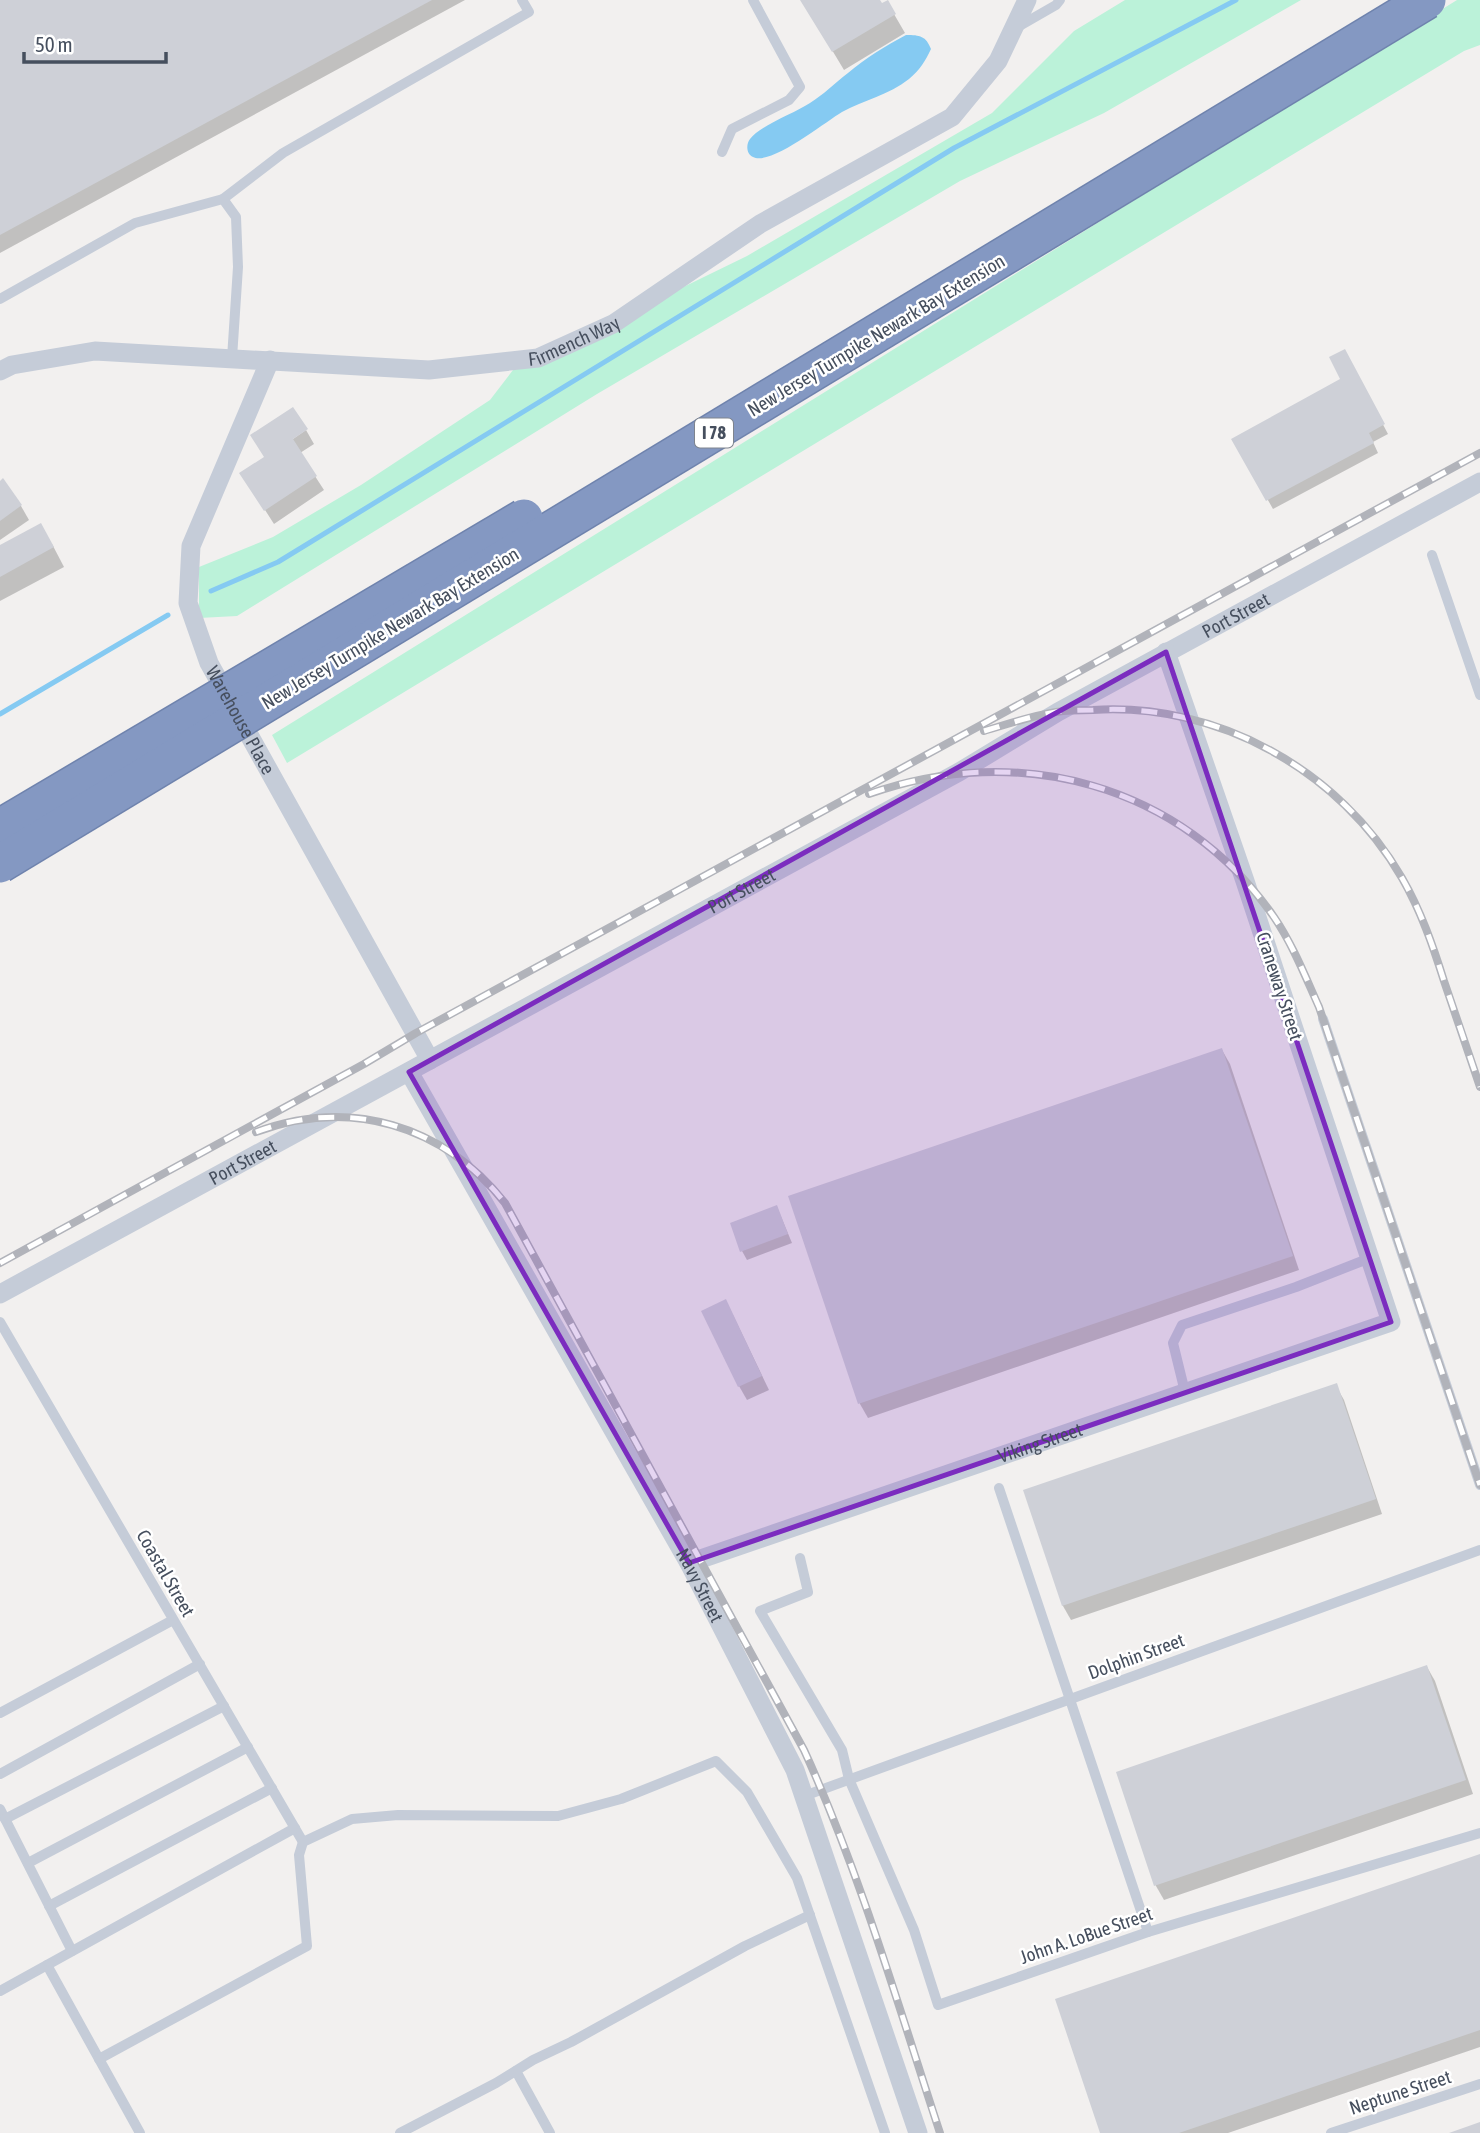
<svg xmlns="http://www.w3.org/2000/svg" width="1480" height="2133" font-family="'Asap Condensed',sans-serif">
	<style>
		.green { fill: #bbf2d9 }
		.water { fill: #85caf2 }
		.shadow { fill: #0003 }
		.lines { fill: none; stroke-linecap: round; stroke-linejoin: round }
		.stream { stroke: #85caf2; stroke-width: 5 }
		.building { fill: #ced0d7 }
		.service { stroke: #c5ccd8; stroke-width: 10 }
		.minor { stroke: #c5ccd8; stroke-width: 19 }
		.rail-casing { stroke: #b1b3ba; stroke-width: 8 }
		.rail { stroke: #fff; stroke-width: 5; stroke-dasharray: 16; stroke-linecap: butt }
		.motorway-bridge-casing { stroke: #6f83ad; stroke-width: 40; stroke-linecap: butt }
		.motorway-bridge { stroke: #8498c2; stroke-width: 37 }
		.marked { fill: #7b2cbf; fill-opacity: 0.2; stroke: #7b2cbf; stroke-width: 5; stroke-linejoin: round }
		.labels { text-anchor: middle; stroke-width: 5; stroke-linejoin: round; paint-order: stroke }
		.shield { fill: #fff; stroke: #7e848e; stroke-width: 2 }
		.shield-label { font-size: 18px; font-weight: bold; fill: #464f5e }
		.street-label { font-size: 19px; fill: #464f5e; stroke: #fff }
	</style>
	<rect width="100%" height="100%" fill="#f2f0ef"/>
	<!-- green -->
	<g class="green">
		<path d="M1125,0H1301L1104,113L960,181L597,394L237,616L199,618V567L273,537L361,485L490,400L513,370L747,256L992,113L1074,31Z"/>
		<path d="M1457,0H1480V45L1464,51L287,763L272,735Z"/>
	</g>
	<!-- water -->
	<path class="water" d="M906,35C920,35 926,36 931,49C926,60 919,71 909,79C889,95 864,100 842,112C825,122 771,166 753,157C746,154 746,144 750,139C761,125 795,113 810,103C823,95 835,83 848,73C866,58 885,46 906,35Z"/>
	<!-- shadow -->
	<g class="shadow">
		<path d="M0,0H465L0,253Z"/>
		<path d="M802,0H878L881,6L887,2L905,33L844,70Z"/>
		<path d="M1344,351L1388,434L1373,442L1378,453L1273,509L1234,440L1343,380Z"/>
		<path d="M306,430L314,444L300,453L324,490L274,524L242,474Z"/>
		<path d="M0,483L21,506L29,520L0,540Z"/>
		<path d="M52,544L64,567L0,601V547Z"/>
		<path d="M1222,1050L1230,1064L1299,1270L868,1418L860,1404L790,1197Z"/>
		<path d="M777,1207L792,1243L747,1260L742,1251Z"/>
		<path d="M733,1315L769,1390L747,1400L739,1386Z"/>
		<path d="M1336,1386L1344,1400L1382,1514L1071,1620L1063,1606L1025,1492Z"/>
		<path d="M1427,1667L1435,1681L1473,1794L1164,1900L1156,1886L1118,1773Z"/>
		<path d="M1480,1856V2047L1228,2133H1102Z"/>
	</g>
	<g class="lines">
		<!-- stream -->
		<g class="stream">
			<path d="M211,591L278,562L954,148L1236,0"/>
			<path d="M0,714L168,615"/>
		</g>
	</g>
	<!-- building -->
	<g class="building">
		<path d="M0,0H432L0,235Z"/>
		<path d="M800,0H880L882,3L888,0L896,14L832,52Z"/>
		<path d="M1345,349L1385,424L1369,433L1374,443L1266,501L1231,439L1340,379L1329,357Z"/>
		<path d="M293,407L308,429L293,439L317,476L264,511L239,473L264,457L250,435Z"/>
		<path d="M3,478L22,505L0,521V481Z"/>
		<path d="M41,523L54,547L0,577V545Z"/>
		<path d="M1222,1048L1293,1256L858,1404L788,1196Z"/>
		<path d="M777,1205L788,1234L740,1252L730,1223Z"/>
		<path d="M726,1299L762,1376L738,1387L701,1311Z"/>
		<path d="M1337,1383L1376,1499L1062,1606L1023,1490Z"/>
		<path d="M1427,1665L1466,1780L1154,1886L1116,1772Z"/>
		<path d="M1480,1854V2030L1179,2133H1100L1055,1999Z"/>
		<path d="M1480,2122V2133H1449Z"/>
	</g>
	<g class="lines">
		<!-- service -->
		<g class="service">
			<path d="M1016,28L1056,5L1060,0"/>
			<path d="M722,152L732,129L789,100L800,87L753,0"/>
			<path d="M223,199L283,153L529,12L522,0"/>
			<path d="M0,299L135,223L223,199L236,217L238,267L232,358"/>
			<path d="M1432,555L1480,695"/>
			<path d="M1323,1019L1480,1485"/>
			<path d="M0,1322L303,1842"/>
			<path d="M1185,1392L1173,1343L1182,1325L1296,1287L1370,1258"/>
			<path d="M999,1488L1148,1932"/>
			<path d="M800,1558L808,1592L760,1611L842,1750L849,1779L914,1930L938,2005L1148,1932L1480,1833"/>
			<path d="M0,1713L173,1620"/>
			<path d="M0,1774L200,1664"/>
			<path d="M804,1796L1480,1550"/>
			<path d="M0,1809L72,1951"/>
			<path d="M5,1819L224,1706"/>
			<path d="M28,1863L248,1747"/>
			<path d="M49,1906L272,1788"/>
			<path d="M47,1965L140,2133"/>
			<path d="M0,1991L295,1828"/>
			<path d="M99,2059L307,1946L299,1855L303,1842L352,1819L398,1815L558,1816L621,1799L716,1761L747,1792L797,1878L885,2133"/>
			<path d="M516,2071L550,2133"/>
			<path d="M400,2133L496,2083L533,2060L571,2042L745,1946L810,1915"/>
			<path d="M1331,2133L1480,2084"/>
		</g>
		<!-- minor -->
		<g class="minor">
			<path id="s1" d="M270,360L191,546L188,603L209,663L430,1060"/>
			<path id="s2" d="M0,371L12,365L95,351L429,370L538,358L613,324L760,224L952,117L998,61L1027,0"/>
			<path id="s3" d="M409,1072L689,1563L795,1770L918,2133"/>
			<path id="s4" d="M0,1294L959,772L1058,712L1480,482"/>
			<path id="s5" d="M689,1563L1391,1322L1245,881L1166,652"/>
		</g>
		<defs>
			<g id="rail">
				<path d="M984,731C1008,724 1031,716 1056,712C1068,710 1080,710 1093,710C1217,702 1340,770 1402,878C1421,911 1433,946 1444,981C1456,1016 1468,1051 1480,1087"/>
				<path d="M869,794C1018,741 1182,784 1274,917C1293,945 1305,976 1319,1007L1480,1485"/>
				<path d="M256,1132C350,1097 443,1125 505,1203L804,1750C860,1873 898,2005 940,2133"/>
				<path d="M0,1263L364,1064L416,1033L1480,453"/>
			</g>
		</defs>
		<!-- rail casing -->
		<use href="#rail" class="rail-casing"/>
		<!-- rail -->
		<use href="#rail" class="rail"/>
		<defs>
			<g id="motorway-bridge">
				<path d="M0,828L524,518"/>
				<path d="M0,864L1427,0"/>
			</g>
		</defs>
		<!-- motorway-bridge casing -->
		<use href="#motorway-bridge" class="motorway-bridge-casing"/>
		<!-- motorway-bridge -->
		<use href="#motorway-bridge" class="motorway-bridge"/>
	</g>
	<!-- marked area -->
	<path class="marked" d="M1166,652L1391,1322L689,1563L409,1072Z"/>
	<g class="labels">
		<!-- shield labels -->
		<rect class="shield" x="695" y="418.5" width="38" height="29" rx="5"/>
		<g class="shield-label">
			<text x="714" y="439">I 78</text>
		</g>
		<!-- street labels -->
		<g class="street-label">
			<text transform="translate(876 335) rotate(-31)" y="7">New Jersey Turnpike Newark Bay Extension</text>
			<text dy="7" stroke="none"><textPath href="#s2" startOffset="581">Firmench Way</textPath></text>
			<text dy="7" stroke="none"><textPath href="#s4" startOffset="1410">Port Street</textPath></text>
			<text transform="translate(390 628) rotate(-31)" y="7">New Jersey Turnpike Newark Bay Extension</text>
			<text dy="7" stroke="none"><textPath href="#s1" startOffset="388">Warehouse Place</textPath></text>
			<text dy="7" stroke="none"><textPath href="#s4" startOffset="844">Port Street</textPath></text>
			<text transform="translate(1280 986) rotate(72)" y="7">Craneway Street</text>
			<text dy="7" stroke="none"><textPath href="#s4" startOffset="276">Port Street</textPath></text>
			<text dy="7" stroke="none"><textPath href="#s5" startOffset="371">Viking Street</textPath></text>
			<text transform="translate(166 1573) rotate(60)" y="7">Coastal Street</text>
			<text dy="7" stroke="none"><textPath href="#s3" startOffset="590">Navy Street</textPath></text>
			<text transform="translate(1136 1656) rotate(-20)" y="7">Dolphin Street</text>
			<text transform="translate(1086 1935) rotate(-19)" y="7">John A. LoBue Street</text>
			<text transform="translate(1400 2092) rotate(-18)" y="7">Neptune Street</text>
		</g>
	</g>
	<!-- scale -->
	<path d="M24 52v10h142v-10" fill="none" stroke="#464f5e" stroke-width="3.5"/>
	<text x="35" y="52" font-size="21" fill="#464f5e" stroke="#ffffff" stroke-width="5" paint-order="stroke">50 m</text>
</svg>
